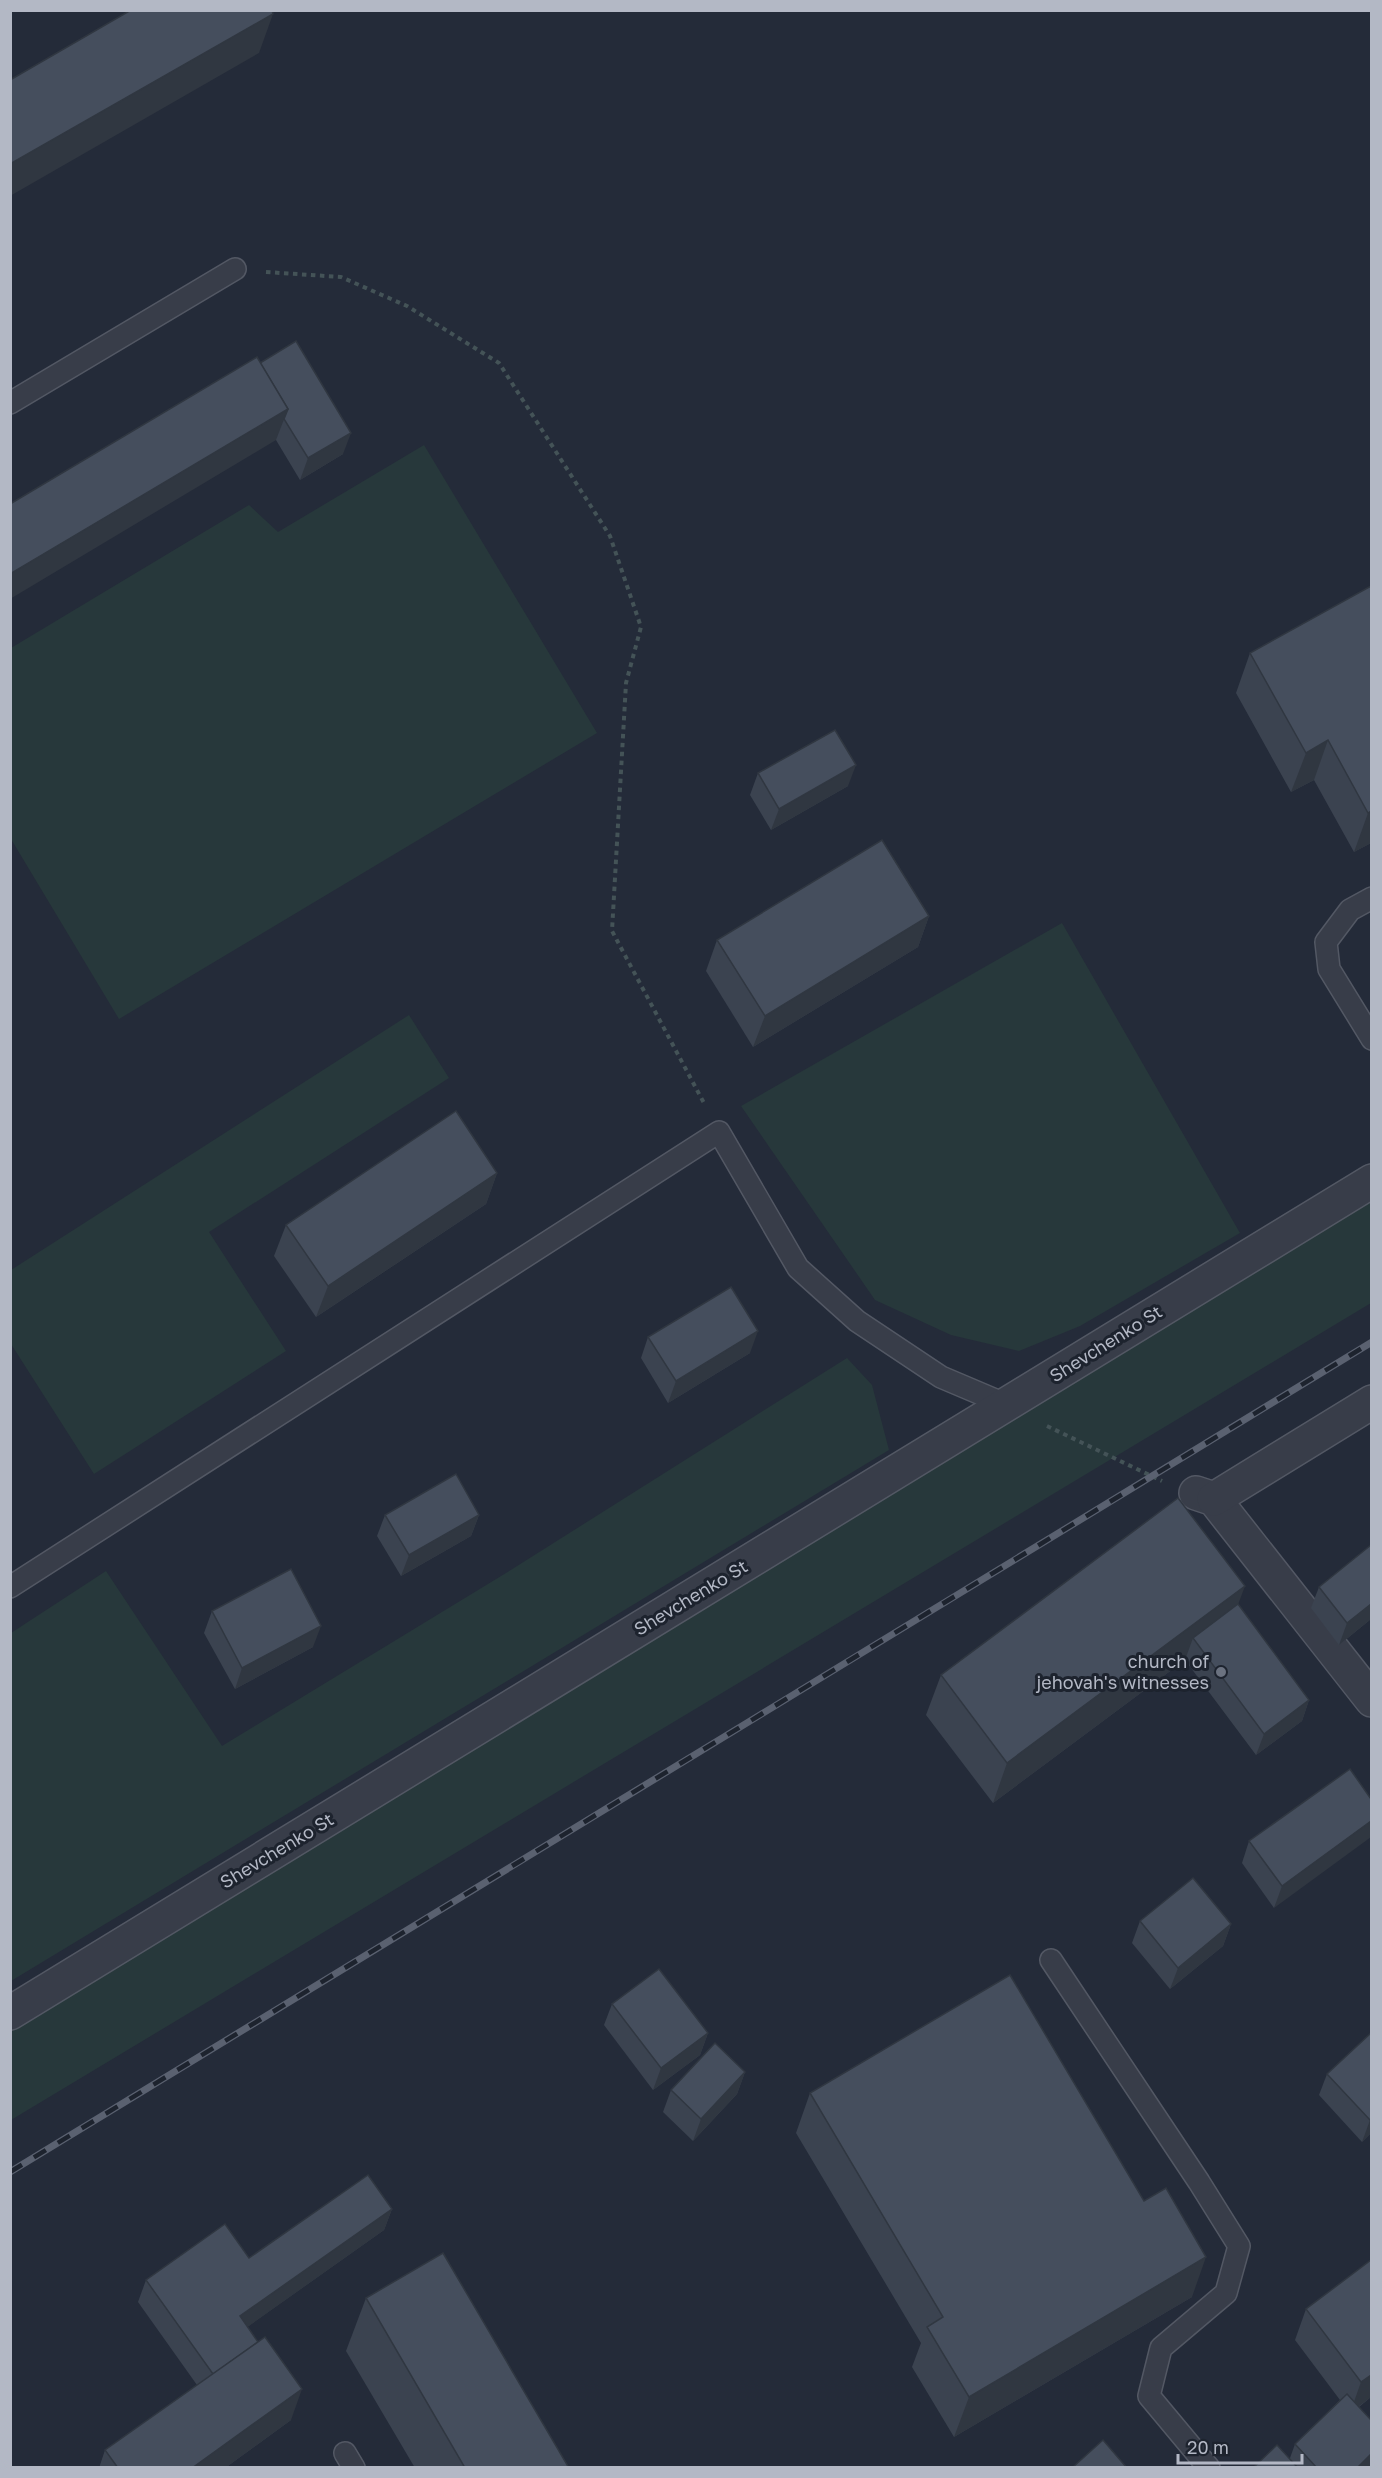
<svg xmlns="http://www.w3.org/2000/svg" width="1382" height="2478" font-family="'Golos Text',sans-serif">
	<style>
		.green { fill: #27383b }
		.lines { fill: none; stroke-linecap: round; stroke-linejoin: round }
		.service-casing { stroke: #535864; stroke-width: 24 }
		.minor-casing { stroke: #535864; stroke-width: 36 }
		.path { stroke: #445357; stroke-width: 4; stroke-dasharray: 4.5 4.5; stroke-linecap: butt }
		.service { stroke: #383d49; stroke-width: 21 }
		.minor { stroke: #383d49; stroke-width: 33 }
		.rail-casing { stroke: #5a6170; stroke-width: 7 }
		.rail { stroke: #1d232e; stroke-width: 4.5; stroke-dasharray: 14; stroke-linecap: butt }
		.wall { fill: #3b4350 }
		.shaded-wall { fill: #303741 }
		.building { fill: #454e5d; stroke: #303741; stroke-width: 1.5 }
		.worship-dot { fill: #6b7280; stroke: #1d232e; stroke-width: 2 }
		.labels { text-anchor: middle; stroke-width: 6; stroke-linejoin: round; paint-order: stroke }
		.street-label { font-size: 18px; fill: #b3b8c5; stroke: #1d232e }
		.poi-label { font-size: 18px; fill: #b3b8c5; stroke: #1d232e; text-anchor: end }
	</style>
	<rect width="100%" height="100%" fill="#242b39"/>
	<!-- green -->
	<g class="green">
		<path d="M424,445L597,733L119,1019L11,839V648L249,505L278,532Z"/>
		<path d="M1062,923L1240,1233L1080,1326L1019,1351L951,1335L875,1300L741,1106Z"/>
		<path d="M409,1015L449,1078L209,1232L286,1351L94,1474L11,1344V1270Z"/>
		<path d="M1371,1181V1303L11,2120L10,2013Z"/>
		<path d="M847,1358L872,1385L889,1450L11,1981V1633L106,1571L222,1746L506,1573Z"/>
	</g>
	<g class="lines">
		<defs>
			<g id="service">
				<path d="M10,403L235,269"/>
				<path d="M1372,898L1350,910L1326,942L1329,969L1372,1039"/>
				<path d="M10,1587L719,1132L798,1268L857,1321L941,1377L1007,1405"/>
				<path d="M1051,1960L1199,2182L1239,2246L1226,2293L1161,2348L1149,2396L1209,2468"/>
				<path d="M345,2453L354,2468"/>
			</g>
			<g id="minor">
				<path d="M1196,1493L1214,1499L1372,1700"/>
				<path d="M1214,1499L1372,1402"/>
				<path d="M10,2013L1372,1181"/>
			</g>
		</defs>
		<!-- service casing -->
		<use href="#service" class="service-casing"/>
		<!-- minor casing -->
		<use href="#minor" class="minor-casing"/>
		<!-- path -->
		<g class="path">
			<path d="M266,272L341,277L407,306L499,363L610,536L641,627L626,683L612,931L705,1105"/>
			<path d="M1047,1426L1162,1481"/>
		</g>
		<!-- service -->
		<use href="#service" class="service"/>
		<!-- minor -->
		<use href="#minor" class="minor"/>
		<defs>
			<path id="rail" d="M10,2172L1372,1342"/>
		</defs>
		<!-- rail casing -->
		<use href="#rail" class="rail-casing"/>
		<!-- rail -->
		<use href="#rail" class="rail"/>
	</g>
	<!-- wall -->
	<g class="wall">
		<path d="M260,363L343,454L300,480L276,440Z"/>
		<path d="M1371,586V843L1354,852L1314,780L1291,792L1236,693L1250,653Z"/>
		<path d="M758,773L848,786L771,830L750,795Z"/>
		<path d="M929,916L918,947L753,1047L706,971L717,940Z"/>
		<path d="M497,1173L486,1204L316,1317L274,1256L286,1225Z"/>
		<path d="M648,1337L750,1353L668,1403L641,1358Z"/>
		<path d="M385,1515H479L471,1536L401,1576L377,1536Z"/>
		<path d="M1371,1545V1619L1339,1645L1311,1608L1319,1587Z"/>
		<path d="M1238,1604L1309,1700L1302,1721L1256,1755L1185,1660L993,1803L926,1715L941,1675Z"/>
		<path d="M212,1611L313,1647L235,1689L204,1633Z"/>
		<path d="M1350,1769L1274,1908L1242,1863L1249,1841Z"/>
		<path d="M1140,1921L1231,1924L1223,1946L1170,1989L1132,1943Z"/>
		<path d="M612,2004L708,2033L700,2055L653,2090L604,2025Z"/>
		<path d="M1371,2033V2133L1362,2142L1319,2095L1327,2074Z"/>
		<path d="M745,2072L737,2094L693,2141L663,2112L671,2090Z"/>
		<path d="M810,2093L1192,2297L954,2437L912,2367L921,2343L796,2133Z"/>
		<path d="M392,2209L384,2230L247,2327L291,2420L225,2468H99L105,2450L197,2385L138,2302L146,2280L249,2258Z"/>
		<path d="M1371,2260V2397L1359,2407L1371,2468H1253L1290,2458L1295,2444L1340,2400L1295,2340L1306,2309Z"/>
		<path d="M366,2298L569,2468H415L346,2351Z"/>
	</g>
	<!-- shaded-wall -->
	<g class="shaded-wall">
		<path d="M273,14L259,53L10,196V164Z"/>
		<path d="M288,409L276,440L10,599V574Z"/>
		<path d="M351,433L343,454L300,480L308,458Z"/>
		<path d="M1328,740L1314,780L1291,792L1306,753Z"/>
		<path d="M856,765L848,786L771,830L779,809Z"/>
		<path d="M1371,811V843L1354,852L1368,813Z"/>
		<path d="M929,916L918,947L753,1047L765,1016Z"/>
		<path d="M497,1173L486,1204L316,1317L328,1286Z"/>
		<path d="M758,1331L750,1353L668,1403L676,1381Z"/>
		<path d="M479,1515L471,1536L401,1576L409,1555Z"/>
		<path d="M1245,1586L1230,1626L1193,1638L1185,1660L993,1803L1007,1763Z"/>
		<path d="M1371,1604V1619L1339,1645L1347,1623Z"/>
		<path d="M321,1626L313,1647L235,1689L242,1668Z"/>
		<path d="M1309,1700L1302,1721L1256,1755L1264,1734Z"/>
		<path d="M1371,1821V1837L1274,1908L1282,1886Z"/>
		<path d="M1231,1924L1223,1946L1170,1989L1178,1968Z"/>
		<path d="M708,2033L700,2055L653,2090L661,2068Z"/>
		<path d="M745,2072L737,2094L693,2141L701,2119Z"/>
		<path d="M1371,2119V2133L1362,2142L1370,2120Z"/>
		<path d="M392,2209L384,2230L232,2338L240,2316Z"/>
		<path d="M1206,2257L1192,2297L954,2437L969,2397Z"/>
		<path d="M1371,2375V2397L1350,2413L1361,2382Z"/>
		<path d="M302,2389L291,2420L225,2468H192Z"/>
		<path d="M1371,2454V2468H1357Z"/>
	</g>
	<!-- building -->
	<g class="building">
		<path d="M131,10H272L273,14L10,164V80Z"/>
		<path d="M296,341L351,433L308,458L284,419L288,409L260,363Z"/>
		<path d="M257,357L288,409L10,574V504Z"/>
		<path d="M1371,586V811L1368,813L1328,740L1306,753L1250,653Z"/>
		<path d="M835,730L856,765L779,809L758,773Z"/>
		<path d="M882,840L929,916L765,1016L717,940Z"/>
		<path d="M456,1111L497,1173L328,1286L286,1225Z"/>
		<path d="M731,1287L758,1331L676,1381L648,1337Z"/>
		<path d="M456,1474L479,1515L409,1555L385,1515Z"/>
		<path d="M1178,1498L1245,1586L1007,1763L941,1675Z"/>
		<path d="M1371,1545V1604L1347,1623L1319,1587Z"/>
		<path d="M291,1569L321,1626L242,1668L212,1611Z"/>
		<path d="M1238,1604L1309,1700L1264,1734L1193,1638Z"/>
		<path d="M1350,1769L1371,1799V1821L1282,1886L1249,1841Z"/>
		<path d="M1193,1878L1231,1924L1178,1968L1140,1921Z"/>
		<path d="M659,1969L708,2033L661,2068L612,2004Z"/>
		<path d="M1010,1975L1144,2201L1166,2188L1206,2257L969,2397L927,2327L943,2317L810,2093Z"/>
		<path d="M1371,2033V2119L1370,2120L1327,2074Z"/>
		<path d="M715,2043L745,2072L701,2119L671,2090Z"/>
		<path d="M368,2175L392,2209L240,2316L258,2342L213,2374L146,2280L225,2224L249,2258Z"/>
		<path d="M443,2253L569,2468H465L366,2298Z"/>
		<path d="M1371,2260V2375L1361,2382L1306,2309Z"/>
		<path d="M265,2337L302,2389L192,2468H118L105,2450Z"/>
		<path d="M1347,2394L1371,2420V2454L1357,2468H1317L1295,2444Z"/>
		<path d="M1103,2440L1127,2468H1072Z"/>
		<path d="M1277,2445L1298,2468H1253Z"/>
	</g>
	<!-- markers -->
	<circle class="worship-dot" cx="1221" cy="1672" r="6"/>
	<g class="labels">
		<!-- street labels -->
		<g class="street-label">
			<text transform="translate(1106 1344) rotate(-32)" y="6">Shevchenko St</text>
			<text transform="translate(691 1598) rotate(-31)" y="6">Shevchenko St</text>
			<text transform="translate(277 1851) rotate(-31)" y="6">Shevchenko St</text>
		</g>
		<!-- poi labels -->
		<g class="poi-label">
			<text x="1209" y="1668">church of<tspan x="1209" dy="21">jehovah's witnesses</tspan></text>
		</g>
	</g>
	<!-- border -->
	<rect width="1382" height="2478" fill="none" stroke="#b3b8c5" stroke-width="24"/>
	<!-- scale -->
	<path d="M1178 2454v9h124v-9" fill="none" stroke="#b3b8c5" stroke-width="3"/>
	<text x="1187" y="2454" font-size="18" fill="#b3b8c5" stroke="#1d232e" stroke-width="4.5" paint-order="stroke">20 m</text>
</svg>
